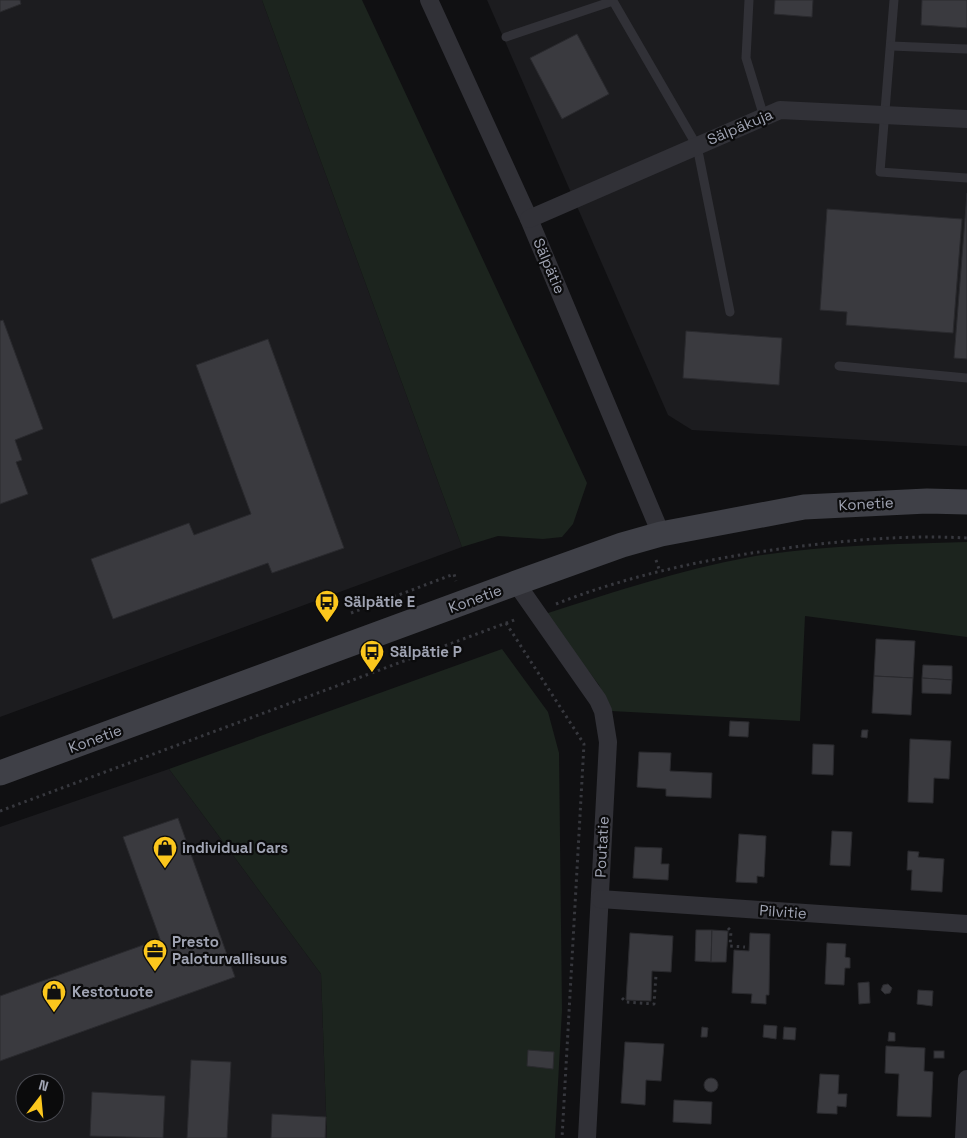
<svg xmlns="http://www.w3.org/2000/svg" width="967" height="1138" font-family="'Space Grotesk',sans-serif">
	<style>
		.built { fill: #1c1c1f; fill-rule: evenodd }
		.green { fill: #1c241e }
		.building { fill: #3a3a3f; stroke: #2a2a2e }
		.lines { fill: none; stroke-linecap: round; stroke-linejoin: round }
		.path { stroke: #37383e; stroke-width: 3; stroke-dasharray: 2.5 4; stroke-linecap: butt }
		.lane { stroke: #313137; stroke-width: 9 }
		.street { stroke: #313137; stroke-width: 18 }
		.secondary { stroke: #3f4047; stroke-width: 25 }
		.labels { text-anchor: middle; stroke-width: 4.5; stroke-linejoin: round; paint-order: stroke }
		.street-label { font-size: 15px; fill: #a0a4b3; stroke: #0b0b0c }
		.poi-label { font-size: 15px; font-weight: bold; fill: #a0a4b3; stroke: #0b0b0c; text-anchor: start }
	</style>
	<rect width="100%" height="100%" fill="#101012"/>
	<!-- built -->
	<g class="built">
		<path d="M0,0H262L462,547L0,717Z"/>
		<path d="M487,0H967V446L692,430L668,415Z"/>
		<path d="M169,769L321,974L327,1138H0V827ZM25,1083H55V1113H25Z"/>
	</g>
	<!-- green -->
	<g class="green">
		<path d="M262,0H362L587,483L573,524L562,537L543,539L498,536L462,547Z"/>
		<path d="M967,542V637L805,616L800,721L611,711L599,685L545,614C613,592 680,570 750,557C821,545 895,544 967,542Z"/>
		<path d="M502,649L548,712L559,753L562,1010L555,1138H327L321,974L169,769Z"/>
	</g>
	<!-- building -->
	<g class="building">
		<path d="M0,0H20L21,4L0,12Z"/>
		<path d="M775,0H813L812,17L774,14Z"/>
		<path d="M922,0H967V28L921,25Z"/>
		<path d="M577,34L609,94L562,119L530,58Z"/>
		<path d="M967,193V359L954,358Z"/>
		<path d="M827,209L962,219L953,333L846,325L847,312L820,310Z"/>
		<path d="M3,320L43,429L15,440L22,460L16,462L28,494L0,504V321Z"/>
		<path d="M686,331L782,338L779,385L683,378Z"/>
		<path d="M268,339L344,548L272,573L268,563L113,619L91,559L189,523L194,535L251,514L196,365Z"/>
		<path d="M876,639L915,641L913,678L874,676Z"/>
		<path d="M923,665L952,666V680L922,678Z"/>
		<path d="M874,676L913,678L911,715L872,713Z"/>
		<path d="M922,678L952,680L951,694L922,693Z"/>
		<path d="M730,721L749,722L748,737L729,736Z"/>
		<path d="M862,730H868L867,738L861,737Z"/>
		<path d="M910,739L951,741L949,779L934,778L933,803L908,802Z"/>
		<path d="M813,744L834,745L833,775L812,774Z"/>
		<path d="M639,752L671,753L670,771L712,773L711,798L666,796V789L637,787Z"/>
		<path d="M178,818L235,977L0,1061V996L160,939L123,837Z"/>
		<path d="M832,831L852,832L850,866L830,865Z"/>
		<path d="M739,834L766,836L764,877L757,876V883L736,882Z"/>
		<path d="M635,847L662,848L661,864H669L668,880L633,878Z"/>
		<path d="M908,851L919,852L918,857L944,859L942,892L911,890L912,870H907Z"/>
		<path d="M696,930H712L711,962L695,961Z"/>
		<path d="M712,930L728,931L726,962H711Z"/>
		<path d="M630,933L673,936L671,972L652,971L651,1001L626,1000Z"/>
		<path d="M750,933L770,934L769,995H766V1004L751,1003L752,994L732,993L734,950L749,951Z"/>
		<path d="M827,943L846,944L845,957L850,958V968H845L844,985L825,984Z"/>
		<path d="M869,982L870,1003L859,1004L858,983Z"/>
		<path d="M888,984L892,988L890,993L885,994L881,990L883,985Z"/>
		<path d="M918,990L933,991L932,1006L917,1004Z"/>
		<path d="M764,1025L777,1026L776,1039L763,1037Z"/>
		<path d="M702,1027L708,1028L707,1037H701Z"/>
		<path d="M784,1027L796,1028L795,1040L783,1039Z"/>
		<path d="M889,1032L895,1033V1041H888Z"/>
		<path d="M625,1042L664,1044L661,1081L646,1080L645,1105L621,1103Z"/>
		<path d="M886,1046L925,1048L924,1071L933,1072L931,1117L897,1116L899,1074L885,1073Z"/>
		<path d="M528,1050L554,1052L553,1069L527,1066Z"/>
		<rect x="934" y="1051" width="10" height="7"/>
		<path d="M191,1060L231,1062L227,1138H187Z"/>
		<path d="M820,1074L839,1075L838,1094H847L846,1107L837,1106V1114L817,1113Z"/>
		<circle cx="711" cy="1085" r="7"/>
		<path d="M92,1092L165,1096L163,1138L90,1136Z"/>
		<path d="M674,1100L712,1102L711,1124L673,1122Z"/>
		<path d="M272,1114L326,1117L325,1138H271Z"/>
	</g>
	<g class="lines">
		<!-- path -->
		<g class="path">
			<path d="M656,560L660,572"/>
			<path d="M556,604C637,572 725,555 811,545C863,539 915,535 967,538"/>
			<path d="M351,613L454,574L456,581"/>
			<path d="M506,623L584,744L562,1138"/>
			<path d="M0,811L517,619"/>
			<path d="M728,928L731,931L730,946L745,947"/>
			<path d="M622,998L626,1002L654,1004L656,975"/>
		</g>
		<!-- lane -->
		<g class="lane">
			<path d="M749,0L746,58L764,117"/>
			<path d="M894,0L880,172L967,178"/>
			<path d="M506,37L613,1L697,146L730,312"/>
			<path d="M891,46L966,49"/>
			<path d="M839,366L967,378"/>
		</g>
		<!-- street -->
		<g class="street">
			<path d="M429,0L529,219L661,534"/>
			<path d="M529,219L780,110L967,119"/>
			<path d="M516,583L598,700L603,711L608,742L587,1138"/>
			<path d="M600,899L967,924"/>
			<path d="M964,1138L967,1079"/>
		</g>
		<!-- secondary -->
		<path class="secondary" d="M0,773L516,583L622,545L661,534L804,507L927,501L967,502"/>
	</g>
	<!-- icons -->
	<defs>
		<symbol id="bus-pin" viewBox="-11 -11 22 30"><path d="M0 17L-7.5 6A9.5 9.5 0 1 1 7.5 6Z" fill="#fcc71d" stroke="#0b0b0c"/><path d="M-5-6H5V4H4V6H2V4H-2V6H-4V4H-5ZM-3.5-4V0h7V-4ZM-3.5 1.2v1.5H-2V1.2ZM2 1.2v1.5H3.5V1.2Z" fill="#111"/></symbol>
		<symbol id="shop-pin" viewBox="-11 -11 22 30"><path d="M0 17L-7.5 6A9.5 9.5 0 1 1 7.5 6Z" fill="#fcc71d" stroke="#0b0b0c"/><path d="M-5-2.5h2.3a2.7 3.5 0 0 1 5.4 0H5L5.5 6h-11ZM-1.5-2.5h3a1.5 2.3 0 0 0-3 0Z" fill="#111"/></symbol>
		<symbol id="office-pin" viewBox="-11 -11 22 30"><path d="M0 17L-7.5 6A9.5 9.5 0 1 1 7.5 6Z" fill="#fcc71d" stroke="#0b0b0c"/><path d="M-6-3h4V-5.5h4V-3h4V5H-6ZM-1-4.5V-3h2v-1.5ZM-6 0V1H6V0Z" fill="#111"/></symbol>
	</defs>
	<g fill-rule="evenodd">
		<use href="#bus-pin" x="313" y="588" width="28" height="38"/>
		<use href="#bus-pin" x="358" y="638" width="28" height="38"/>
		<use href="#shop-pin" x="151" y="834" width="28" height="38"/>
		<use href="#office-pin" x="141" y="937" width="28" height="38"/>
		<use href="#shop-pin" x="40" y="978" width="28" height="38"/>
	</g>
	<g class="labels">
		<!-- street labels -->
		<g class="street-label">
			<text transform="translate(740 127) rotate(-23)" y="5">Sälpäkuja</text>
			<text transform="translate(549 266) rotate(67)" y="5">Sälpätie</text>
			<text transform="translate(866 504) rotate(-3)" y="5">Konetie</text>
			<text transform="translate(475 599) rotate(-20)" y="5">Konetie</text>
			<text transform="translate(95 739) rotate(-20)" y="5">Konetie</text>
			<text transform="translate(602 847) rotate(-87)" y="5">Poutatie</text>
			<text transform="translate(783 912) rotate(4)" y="5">Pilvitie</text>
		</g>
		<!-- poi labels -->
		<g class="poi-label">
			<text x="344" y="607">Sälpätie E</text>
			<text x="390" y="657">Sälpätie P</text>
			<text x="182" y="853">individual Cars</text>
			<text x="172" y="947">Presto<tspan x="172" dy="17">Paloturvallisuus</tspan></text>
			<text x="72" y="997">Kestotuote</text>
		</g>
	</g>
	<!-- north arrow -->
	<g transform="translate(40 1098) rotate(16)"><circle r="24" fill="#0b0b0c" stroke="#47484f"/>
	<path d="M0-4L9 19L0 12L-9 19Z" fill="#fcc71d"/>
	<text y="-8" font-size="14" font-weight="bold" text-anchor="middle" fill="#a0a4b3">N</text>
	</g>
</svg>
